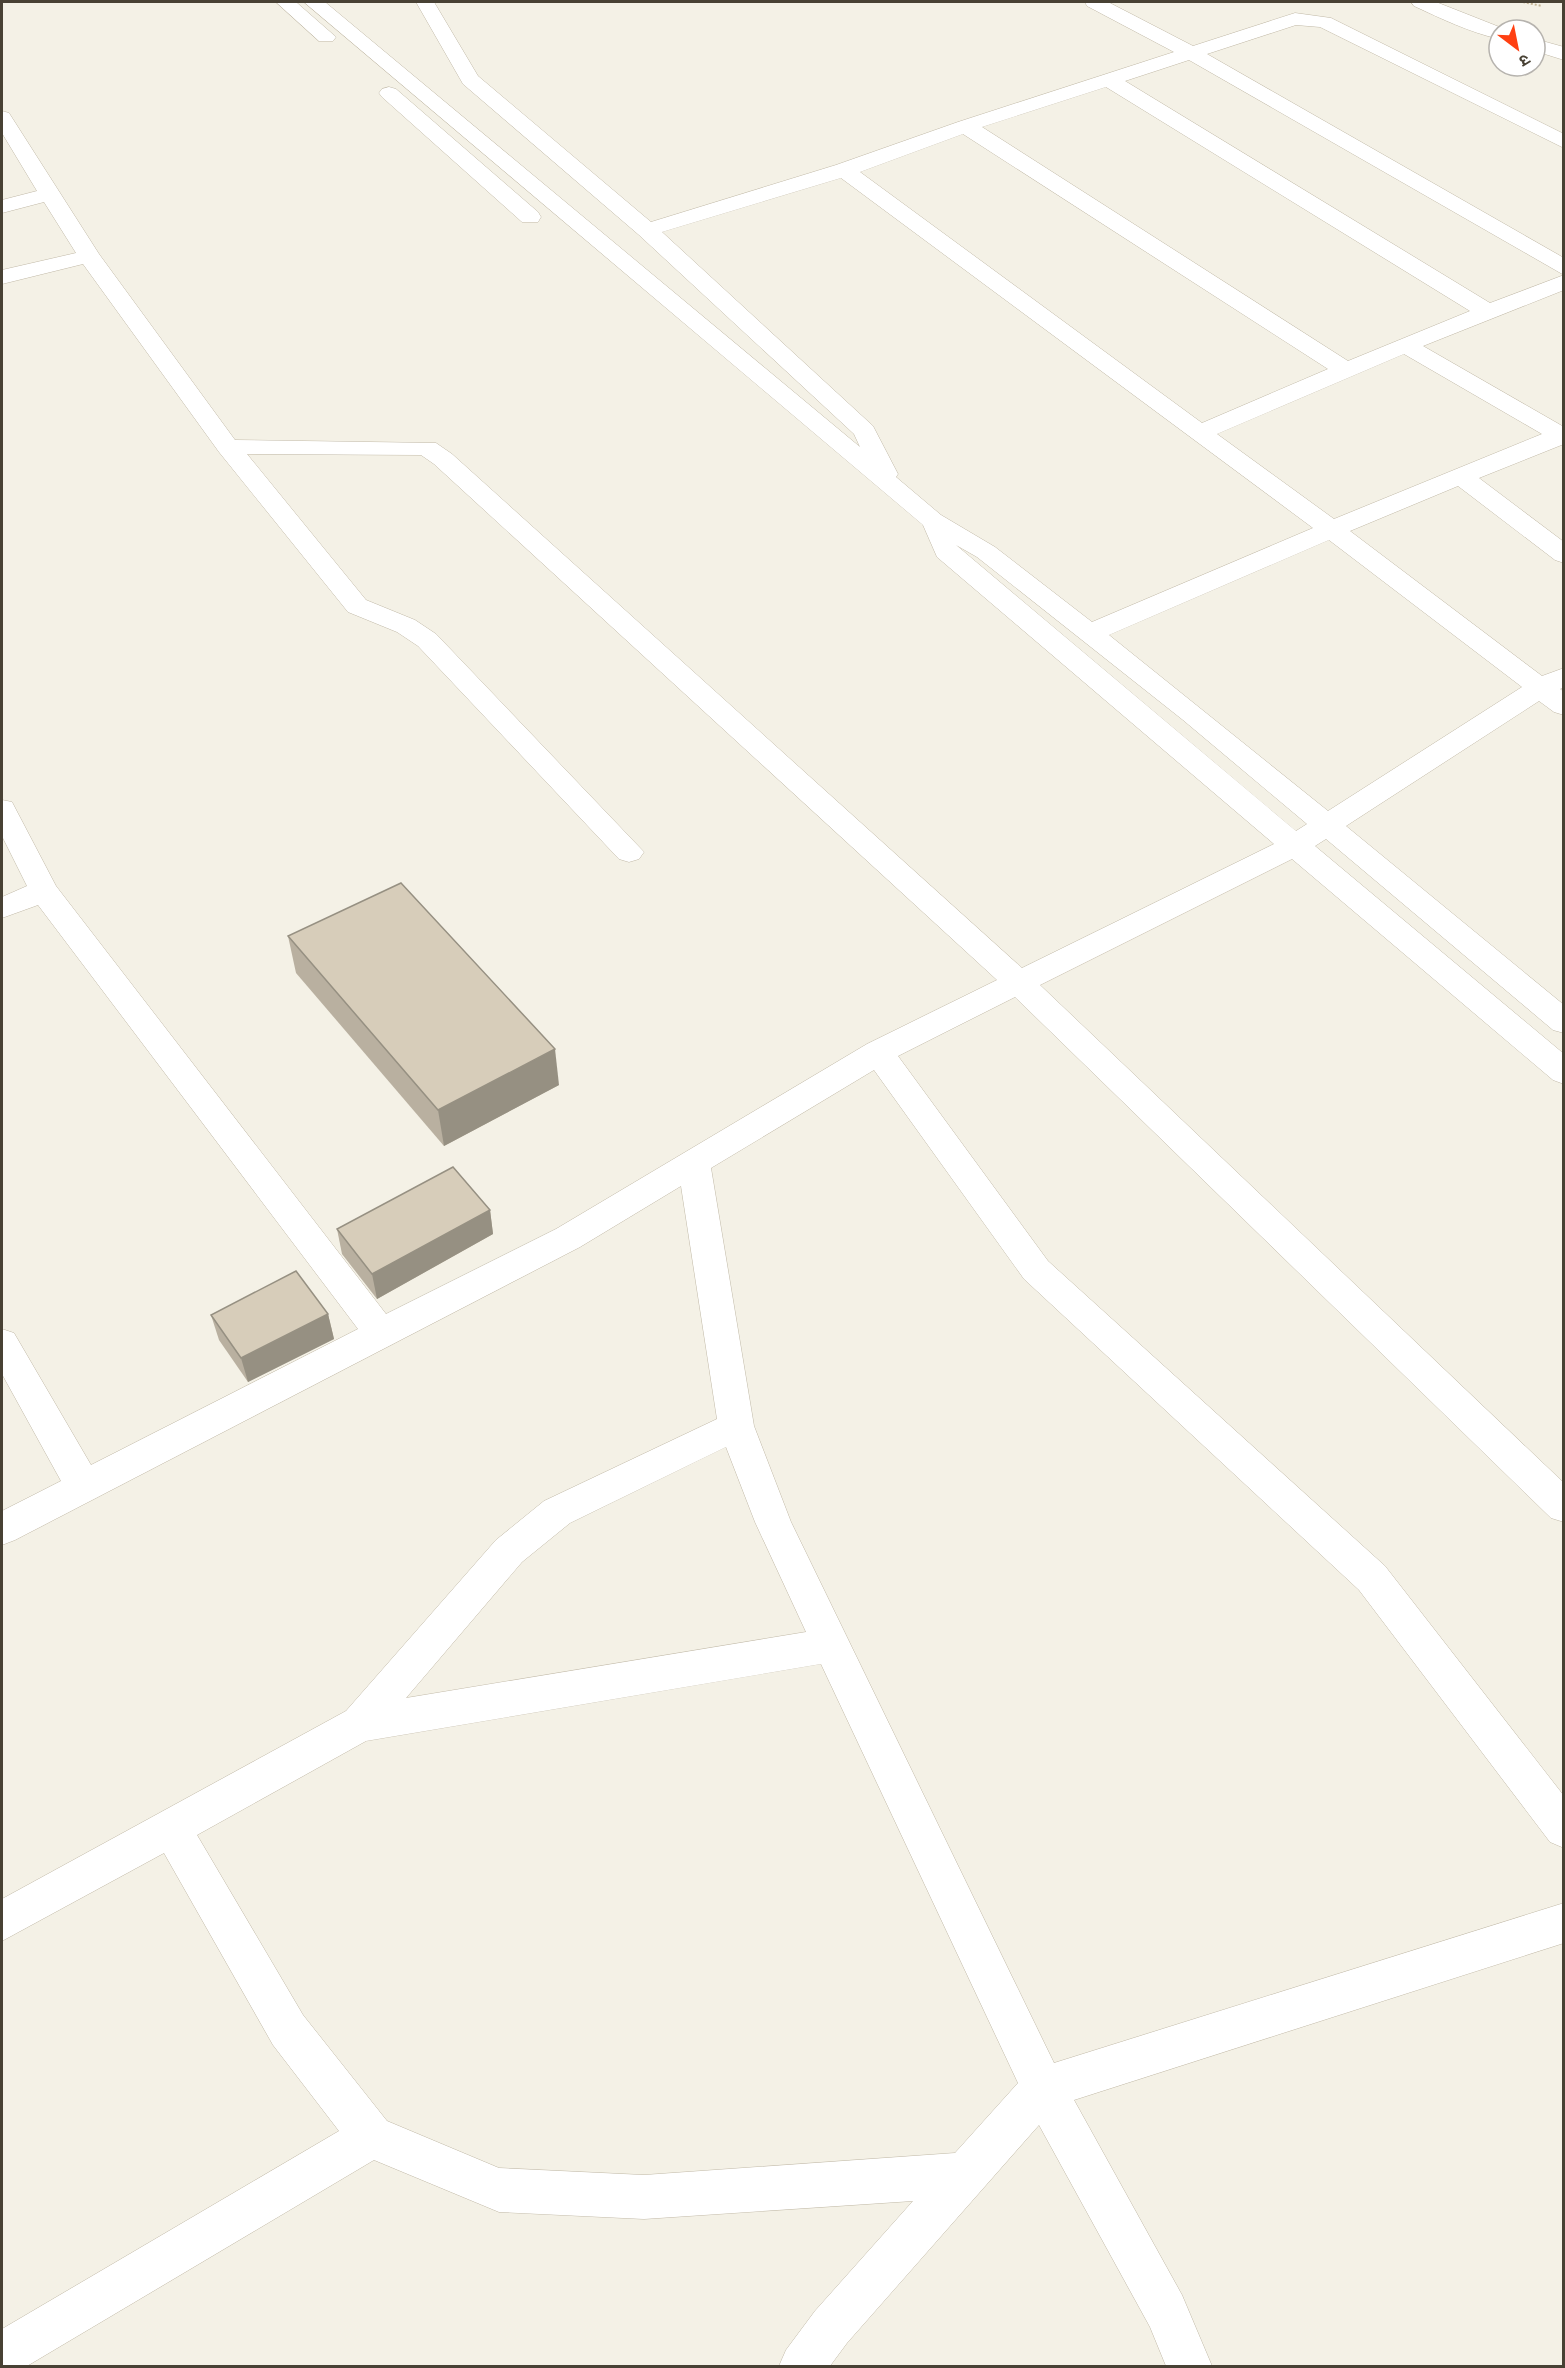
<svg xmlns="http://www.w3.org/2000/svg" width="1565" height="2368" font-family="Rubik,'Noto Sans Devanagari',sans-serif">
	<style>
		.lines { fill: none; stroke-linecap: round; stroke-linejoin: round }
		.minor-casing { stroke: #c1b9a7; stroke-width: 1 }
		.path { stroke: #c4b697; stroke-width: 2; stroke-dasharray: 2 2; stroke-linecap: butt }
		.minor { fill: #fff; fill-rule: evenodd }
		.wall { fill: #b9b0a0 }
		.shaded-wall { fill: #969082 }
		.building { fill: #d7cdba; stroke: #969082; stroke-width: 1.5 }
	</style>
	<rect width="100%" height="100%" fill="#f4f1e6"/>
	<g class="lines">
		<defs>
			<g id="minor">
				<path d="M276,2H296L336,37L333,41H319Z"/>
				<path d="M304,2H325L860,447L854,434L639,235L463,84L416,2H434L478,76L651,222L836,165L958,122L1174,52L1087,6L1085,2H1108L1193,46L1295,13L1331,18L1564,134V148L1320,27L1296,25L1207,54L1564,258V275L1189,60L1125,81L1490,303L1564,275V290L1423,346L1564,427V444L1479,478L1564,542V563L1555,560L1458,486L1350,531L1542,676L1564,668V687L1560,689L1564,692V715L1554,712L1539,701L1346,826L1564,1005V1033L1553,1030L1326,839L1315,846L1564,1054V1084L1553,1080L1292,859L1040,985L1564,1483V1522L1551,1518L1015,997L898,1056L1048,1261L1385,1566L1564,1796V1848L1550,1842L1359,1590L1024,1279L874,1070L711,1168L754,1426L791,1522L1054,2063L1564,1903V1943L1074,2100L1182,2295L1212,2366H1166L1150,2327L1039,2125L847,2343L830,2366H779L786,2350L815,2311L913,2201L644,2219L499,2212L374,2160L27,2366H2V2329L339,2131L273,2045L164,1853L2,1941V1899L346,1711L496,1540L544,1501L717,1419L681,1186L580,1247L15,1540L2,1545V1511L61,1481L2,1374V1329L14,1333L91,1465L358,1329L38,905L2,918V897L27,886L2,836V800L12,802L56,886L386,1314L556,1229L867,1044L997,980L434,464L421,455L247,454L366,600L415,620L436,634L644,852L639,859L629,862L619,859L418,646L397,632L348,612L219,452L83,264L2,284V270L76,253L44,202L2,213V200L37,191L2,133V111L9,113L99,254L235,440L436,443L452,454L1022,968L1274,844L937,557L923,525ZM1106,87L1470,311L1348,361L982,127ZM963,134L1328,369L1202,423L860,172ZM841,178L1313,528L1092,622L995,547L941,515L896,477L898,474L873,426L662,232ZM1404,354L1542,434L1334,519L1217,434ZM1329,540L1522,687L1328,811L1109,635ZM956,545L977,557L1183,720L1307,824L1296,831ZM726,1447L755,1522L806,1632L406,1698L522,1562L570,1523ZM821,1664L1018,2083L955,2153L644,2175L499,2168L387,2121L303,2015L197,1835L366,1741Z"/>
				<path d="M1411,2H1436L1507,30H1499V39C1469,32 1442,19 1414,6Z"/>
				<path d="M1535,39L1564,47V60L1535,51Z"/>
				<path d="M389,87L396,89L538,212L541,217L538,222H522L382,97L379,93L382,89Z"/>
			</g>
		</defs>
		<!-- minor casing -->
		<use href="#minor" class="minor-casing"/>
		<!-- path -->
		<path class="path" d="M1523,2L1542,6"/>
		<!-- minor -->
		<use href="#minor" class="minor"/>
	</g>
	<!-- wall -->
	<g class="wall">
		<path d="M288,936L559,1085L444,1146L296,973Z"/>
		<path d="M490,1210L493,1234L377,1299L342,1254L337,1229Z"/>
		<path d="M328,1314L334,1339L248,1382L219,1340L211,1315Z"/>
	</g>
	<!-- shaded-wall -->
	<g class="shaded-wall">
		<path d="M555,1049L559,1085L444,1146L438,1110Z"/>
		<path d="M490,1210L493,1234L377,1299L372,1274Z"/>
		<path d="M328,1314L334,1339L248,1382L241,1358Z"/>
	</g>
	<!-- building -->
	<g class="building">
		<path d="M401,883L555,1049L438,1110L288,936Z"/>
		<path d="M453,1167L490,1210L372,1274L337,1229Z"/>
		<path d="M296,1271L328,1314L241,1358L211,1315Z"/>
	</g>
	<!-- border -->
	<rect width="1565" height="2368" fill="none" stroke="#484134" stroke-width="6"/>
	<!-- north arrow -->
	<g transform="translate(1517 48) rotate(148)"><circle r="28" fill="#ffffff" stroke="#b6b3ae" stroke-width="1.5"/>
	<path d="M0-4.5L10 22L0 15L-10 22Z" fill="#ff4012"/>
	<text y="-9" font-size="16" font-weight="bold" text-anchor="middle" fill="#484134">उ</text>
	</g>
</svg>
